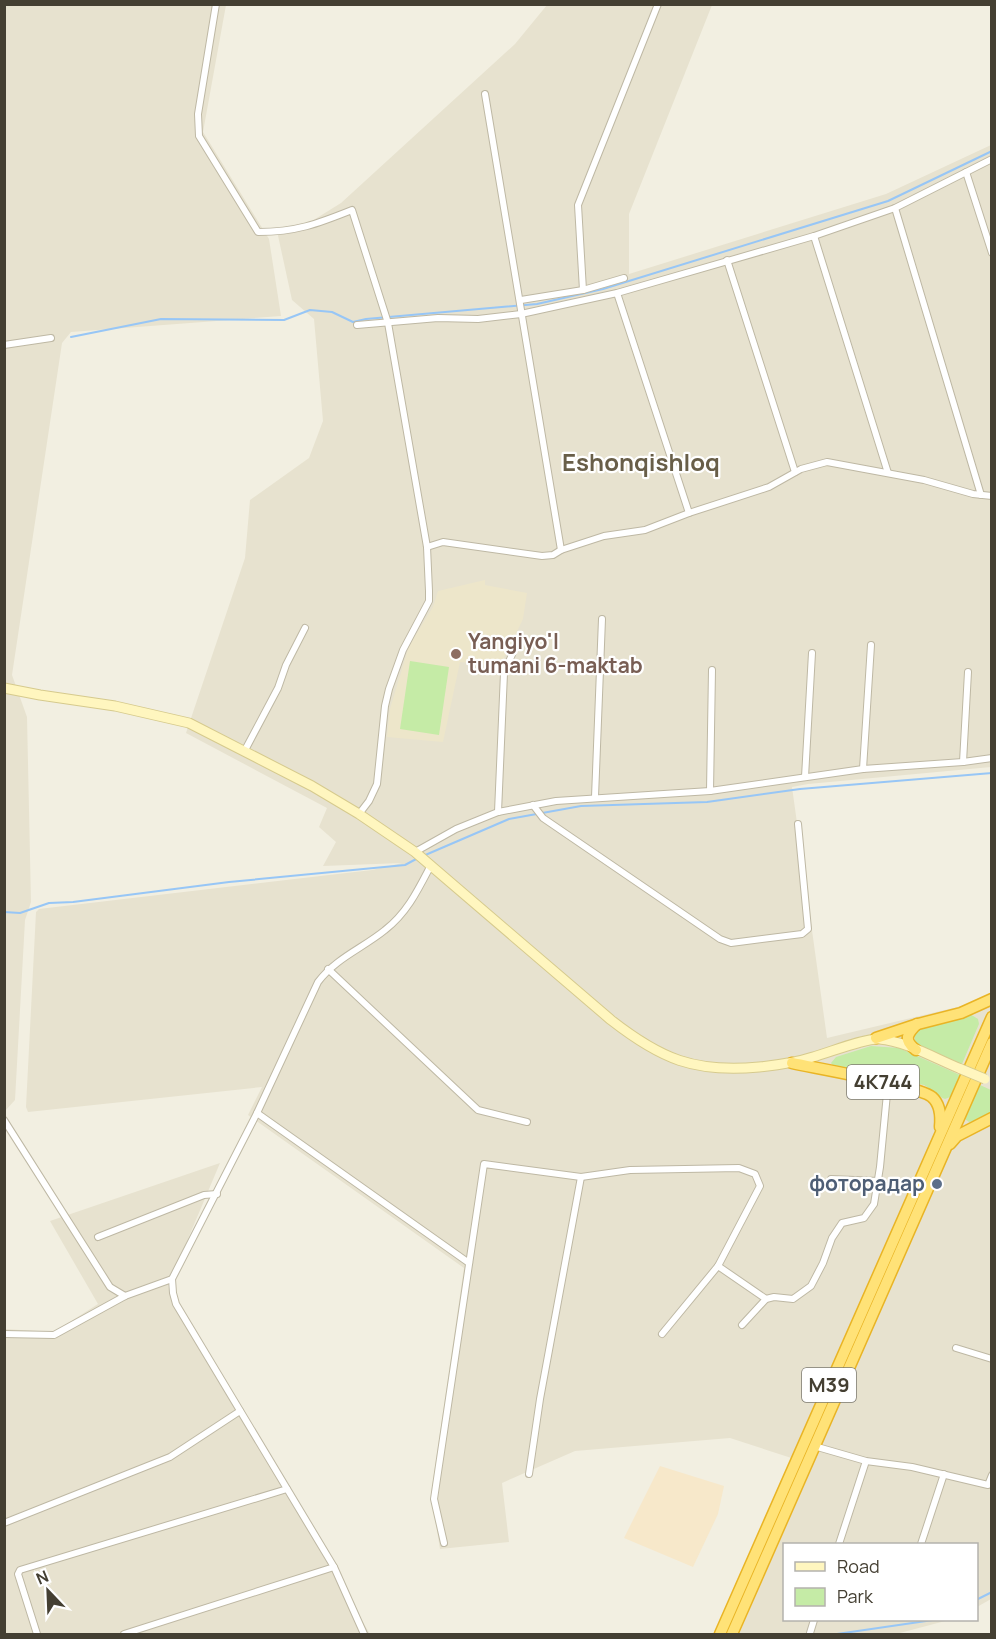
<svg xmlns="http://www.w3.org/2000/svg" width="996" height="1639" font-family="Manrope,sans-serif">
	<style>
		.residential { fill: #e7e2cf }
		.commercial { fill: #f7e8ca }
		.education { fill: #ede6ca }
		.green { fill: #c5eba6 }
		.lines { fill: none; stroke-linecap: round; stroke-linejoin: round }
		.stream { stroke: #97c6f6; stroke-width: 2 }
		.minor-casing { stroke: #beb8a4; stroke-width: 8 }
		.secondary-casing { stroke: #d6ca8d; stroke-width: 11 }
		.trunk-casing { stroke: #e9b425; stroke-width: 13 }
		.minor { stroke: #fff; stroke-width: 6 }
		.secondary { stroke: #fff6bf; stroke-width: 9 }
		.trunk { stroke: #ffe277; stroke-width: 10 }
		.secondary-bridge-casing { stroke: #d6ca8d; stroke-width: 11; stroke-linecap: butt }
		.secondary-bridge { stroke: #fff6bf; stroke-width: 9 }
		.education-dot { fill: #8d6e63; stroke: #fff; stroke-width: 2 }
		.service-dot { fill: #5c6f8a; stroke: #fff; stroke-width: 2 }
		.labels { text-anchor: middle; stroke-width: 4.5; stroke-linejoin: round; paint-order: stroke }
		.shield { fill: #fff; stroke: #7c7970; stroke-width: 1.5 }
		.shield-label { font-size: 20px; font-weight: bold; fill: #443f32 }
		.education-label { font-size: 21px; font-weight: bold; fill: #785e54; stroke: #fff; text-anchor: start }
		.service-label { font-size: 21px; font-weight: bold; fill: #4e5e75; stroke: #fff; text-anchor: end }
		.quarter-label { font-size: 24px; font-weight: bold; fill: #685e48; stroke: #fff }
	</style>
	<rect width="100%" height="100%" fill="#f2efe1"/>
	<!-- residential -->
	<g class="residential">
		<path d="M5,5H226L203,132L269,239L281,316L71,332L62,343L12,675L27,717L31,902L25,920L15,1100L5,1111Z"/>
		<path d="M547,5H712L629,214V274L886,194L991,145V767L808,784L792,787L827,1038L991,999V1599L977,1607L976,1544H784V1620H949L896,1634H739L813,1465L730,1438L575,1451L502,1483L509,1542L440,1549L431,1494L464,1268L248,1115L262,1087L28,1112L26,1107L36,912L39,909L372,870L402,863L323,866L336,842L319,827L327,808L186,733L245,558L250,500L309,458L323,421L314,319L292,300L277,231L312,221L341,203L515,44Z"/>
		<path d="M220,1163L168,1286L173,1304L370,1634H5L4,1329L54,1332L98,1304L50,1221Z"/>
	</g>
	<!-- commercial -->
	<path class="commercial" d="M660,1466L724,1486L718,1514L693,1567L624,1538Z"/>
	<!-- education -->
	<path class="education" d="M485,580V585L527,593L523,619L500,666L460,662L443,742L387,737L390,709L409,646L433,607L438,591Z"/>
	<!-- green -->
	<g class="green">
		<path d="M410,661L449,667L439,735L400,729Z"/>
		<path d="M970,1014L978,1019L979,1024L962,1064L918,1045L915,1041V1030Z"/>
		<path d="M871,1046L899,1048L960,1075L950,1097L945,1099C937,1096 932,1089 924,1085L834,1067L831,1063L836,1057Z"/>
		<path d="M980,1085L991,1090V1112L974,1121L969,1122L965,1119Z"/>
	</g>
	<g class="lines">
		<!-- stream -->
		<g class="stream">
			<path d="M71,337L161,319L284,320L310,310L332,312L353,322L366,319L537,304L603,289L888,201L992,151"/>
			<path d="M423,856L509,819L581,806L707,802L800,789L992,773"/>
			<path d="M4,912L20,913L49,903L73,902L229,882L405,865L418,858"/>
			<path d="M976,1600L992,1592"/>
			<path d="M837,1634L933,1620"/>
		</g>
		<defs>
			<g id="minor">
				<path d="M216,4L198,114L199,136L258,232C296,232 317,224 352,210L388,323L427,547L429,591V601L403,650L389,689L385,706L377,784L369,801L359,814"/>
				<path d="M485,94L561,550"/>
				<path d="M966,172L992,253"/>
				<path d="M895,208L981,495"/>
				<path d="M814,236L888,473"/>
				<path d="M727,260L795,472"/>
				<path d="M583,290L578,205L658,4"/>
				<path d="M617,293L689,513"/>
				<path d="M521,300L583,290L624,278"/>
				<path d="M357,325L438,318L478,319L521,314L617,293L814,236L895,208L992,159"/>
				<path d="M4,345L51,338"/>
				<path d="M427,547L443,542L542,556L553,555L561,550L604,536L645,530L689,513L769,487L801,469L827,462L924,480L973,494L992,496"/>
				<path d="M244,752L278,688L286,665L305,628"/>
				<path d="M963,762L968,672"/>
				<path d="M863,769L871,645"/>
				<path d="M805,777L812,653"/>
				<path d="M710,791L712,670"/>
				<path d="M595,797L602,619"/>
				<path d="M533,805L543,818L720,939L731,943L802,934L808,929L798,824"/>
				<path d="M498,812L504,673L514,650"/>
				<path d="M415,852L456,829L498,812L556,801L710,791L863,769L963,762L992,758"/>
				<path d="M328,969L478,1110L527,1122"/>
				<path d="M257,1113L469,1263"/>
				<path d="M4,1120L110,1287L125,1296"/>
				<path d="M831,1179L878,1181"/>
				<path d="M98,1237L204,1195L217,1194"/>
				<path d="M718,1266L766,1299"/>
				<path d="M742,1325L766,1299L774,1297L793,1299L811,1286L823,1263L832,1238L842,1223L864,1218L874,1204L880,1167L888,1083"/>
				<path d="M4,1334L54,1335L125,1296L172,1279"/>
				<path d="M956,1348L992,1359"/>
				<path d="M814,1446L866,1461L912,1467L988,1485L992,1475"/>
				<path d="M529,1474L540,1399L581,1177"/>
				<path d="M4,1523L170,1457L240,1411"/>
				<path d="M444,1543L434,1499L484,1164L581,1177L630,1170L739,1168L755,1174L760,1186L718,1266L662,1334"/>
				<path d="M839,1544L866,1461"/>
				<path d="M921,1544L944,1474"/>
				<path d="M810,1633L814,1620"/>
				<path d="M37,1634L18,1574L20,1570L287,1489"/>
				<path d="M124,1634L334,1567"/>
				<path d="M364,1634L334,1567L176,1304L173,1293L172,1279L257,1113L318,982C336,958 363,948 385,930C407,913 418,890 431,865"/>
			</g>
			<path id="secondary" d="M4,688L40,695L115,706L189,723L312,786L359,814L415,852L611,1020C661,1059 694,1073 759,1067C778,1065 795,1063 813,1057C828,1053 865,1038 879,1039C906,1041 936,1059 961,1069"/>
			<g id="trunk">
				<path d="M876,1038L918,1024L961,1013L992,999"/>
				<path d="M916,1050C903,1040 907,1034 917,1024"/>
				<path d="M792,1063C815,1068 920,1086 932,1097C940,1104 941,1117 940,1127"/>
				<path d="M950,1144L957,1136L992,1118"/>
				<path d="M720,1634L992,1017"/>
				<path d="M732,1634L992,1043"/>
			</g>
		</defs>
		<!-- minor casing -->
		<use href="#minor" class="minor-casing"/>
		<!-- secondary casing -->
		<use href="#secondary" class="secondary-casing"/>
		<!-- trunk casing -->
		<use href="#trunk" class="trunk-casing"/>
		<!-- minor -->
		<use href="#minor" class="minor"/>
		<!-- secondary -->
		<use href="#secondary" class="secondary"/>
		<!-- trunk -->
		<use href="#trunk" class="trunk"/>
		<defs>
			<path id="secondary-bridge" d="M961,1069L985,1079"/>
		</defs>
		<!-- secondary-bridge casing -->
		<use href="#secondary-bridge" class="secondary-bridge-casing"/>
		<!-- secondary-bridge -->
		<use href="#secondary-bridge" class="secondary-bridge"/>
	</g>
	<!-- markers -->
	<circle class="education-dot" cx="456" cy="654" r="6"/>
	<circle class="service-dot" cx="937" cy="1184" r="6"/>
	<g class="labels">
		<!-- shield labels -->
		<g class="shield">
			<rect x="847" y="1065" width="72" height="34" rx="4.5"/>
			<rect x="802" y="1368" width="54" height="34" rx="4.5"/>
		</g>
		<g class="shield-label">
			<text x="883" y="1089">4К744</text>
			<text x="829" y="1392">M39</text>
		</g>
		<!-- education labels -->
		<g class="education-label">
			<text x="468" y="649">Yangiyo'l<tspan x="468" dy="24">tumani 6-maktab</tspan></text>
		</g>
		<!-- service labels -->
		<g class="service-label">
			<text x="925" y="1191">фоторадар</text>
		</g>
		<!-- quarter labels -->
		<g class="quarter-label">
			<text x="641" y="471">Eshonqishloq</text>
		</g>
	</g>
	<!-- border -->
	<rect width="996" height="1639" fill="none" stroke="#443f32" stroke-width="12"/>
	<!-- legend -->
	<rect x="783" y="1543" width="195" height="78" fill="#ffffff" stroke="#b4b2ad" stroke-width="1.5"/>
	<rect x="795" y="1562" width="30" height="9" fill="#fff6bf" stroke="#b4b2ad" stroke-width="1.5"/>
	<text x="837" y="1573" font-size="18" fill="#443f32">Road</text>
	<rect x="795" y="1588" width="30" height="18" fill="#c5eba6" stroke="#b4b2ad" stroke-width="1.5"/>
	<text x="837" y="1603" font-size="18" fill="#443f32">Park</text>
	<!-- north arrow -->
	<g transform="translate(48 1591) rotate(337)" stroke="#ffffff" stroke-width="4.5" paint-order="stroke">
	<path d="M0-4.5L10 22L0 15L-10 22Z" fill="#443f32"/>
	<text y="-9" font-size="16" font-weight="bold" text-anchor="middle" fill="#443f32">N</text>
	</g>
</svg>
